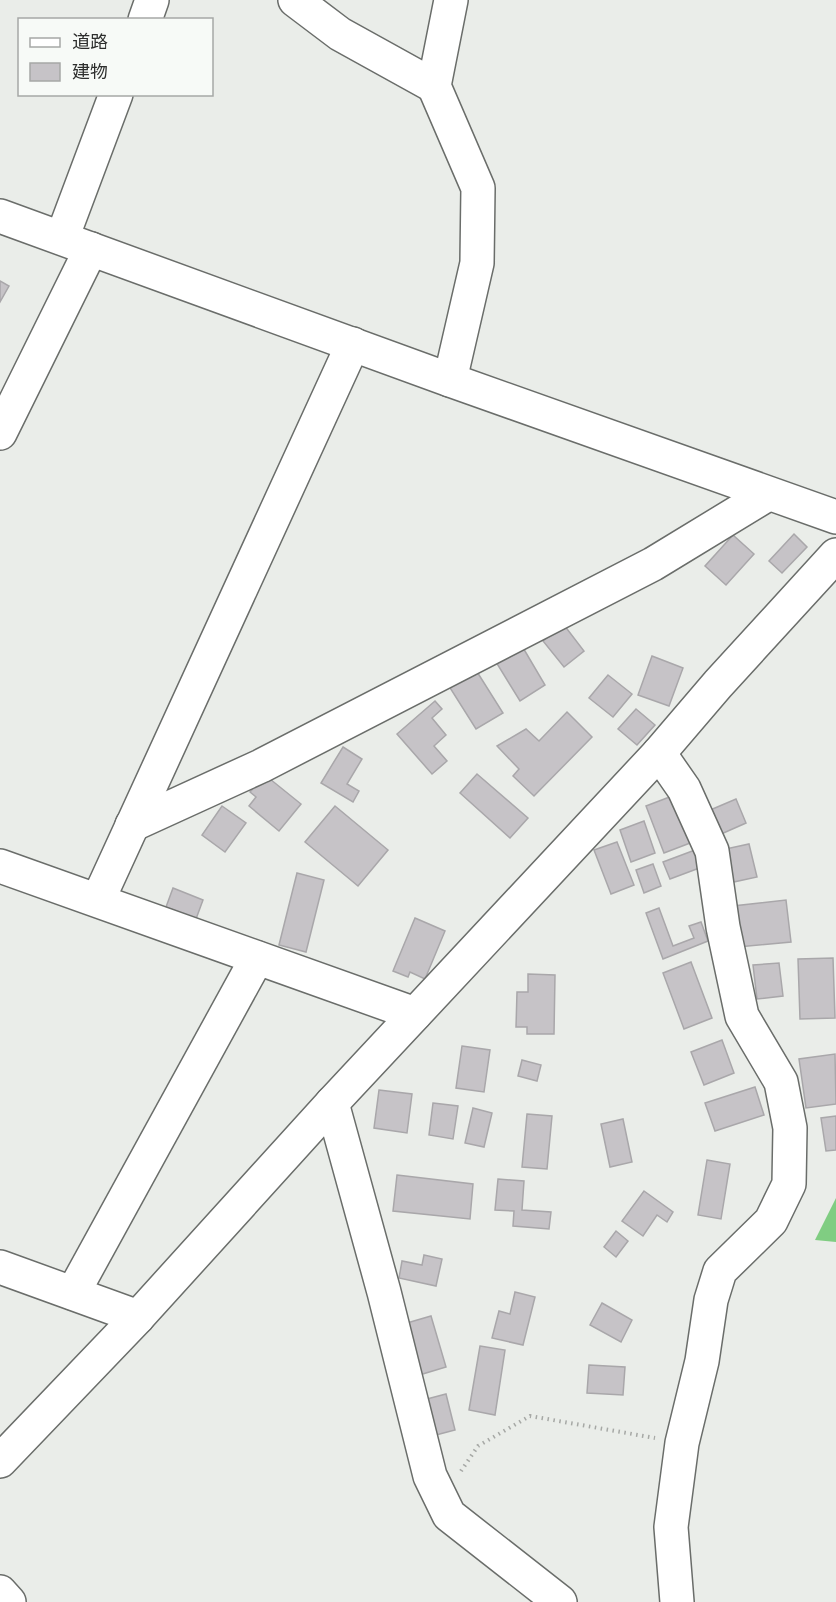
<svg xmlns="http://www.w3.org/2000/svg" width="836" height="1602" font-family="'Fira Sans Condensed','Noto Sans JP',sans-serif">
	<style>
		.forest { fill: #80cd82 }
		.building { fill: #c6c3c7; stroke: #a9a7aa; stroke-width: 1.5 }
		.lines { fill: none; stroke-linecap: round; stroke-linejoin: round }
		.minor-casing { stroke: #6a6d6a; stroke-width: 36 }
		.path { stroke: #a6a8a5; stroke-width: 4; stroke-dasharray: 1.5 4.5; stroke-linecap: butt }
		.minor { stroke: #fff; stroke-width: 33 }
	</style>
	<rect width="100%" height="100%" fill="#eaede9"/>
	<!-- forest -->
	<path class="forest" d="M836,1198V1242L815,1240Z"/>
	<!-- building -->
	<g class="building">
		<path d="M0,281L9,286L0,302Z"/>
		<path d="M794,534L807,547L782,573L769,561Z"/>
		<path d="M733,535L754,554L726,585L705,566Z"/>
		<path d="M564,625L584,651L564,667L543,641Z"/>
		<path d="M522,646L545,685L520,701L496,662Z"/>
		<path d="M652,656L683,668L669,706L638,695Z"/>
		<path d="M474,667L503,713L476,729L447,683Z"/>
		<path d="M608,675L632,694L613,717L589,698Z"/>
		<path d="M435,701L442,709L432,718L446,735L434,746L447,761L432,774L397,734Z"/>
		<path d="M636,709L655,725L637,745L618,729Z"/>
		<path d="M567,712L592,737L534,796L513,776L519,769L497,746L526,729L539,741Z"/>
		<path d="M343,747L362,759L347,784L359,791L353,802L321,783Z"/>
		<path d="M477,774L528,818L510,838L460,793Z"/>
		<path d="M265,775L301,804L279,831L249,806L256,797L250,792Z"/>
		<path d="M680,793L698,840L664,853L646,806Z"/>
		<path d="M736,799L746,823L719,835L708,811Z"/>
		<path d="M222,806L246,823L225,852L202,835Z"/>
		<path d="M335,806L388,850L358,886L305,842Z"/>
		<path d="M644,821L655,853L631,862L620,830Z"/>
		<path d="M617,842L634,885L611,894L594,850Z"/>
		<path d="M749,844L757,877L729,883L721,850Z"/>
		<path d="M695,850L702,867L670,879L663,862Z"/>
		<path d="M653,864L661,886L644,893L636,870Z"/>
		<path d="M297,873L324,880L306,952L279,945Z"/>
		<path d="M173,888L203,900L196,919L166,907Z"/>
		<path d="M786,900L791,942L738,947L733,906Z"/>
		<path d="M659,908L673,946L694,938L689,926L701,922L708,941L663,959L646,913Z"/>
		<path d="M415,918L445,931L425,979L410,972L408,977L393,971Z"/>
		<path d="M833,958L835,1018L800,1019L798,959Z"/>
		<path d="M691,962L712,1018L684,1029L663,973Z"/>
		<path d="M779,963L783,996L757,999L753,965Z"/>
		<path d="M528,974L555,975L554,1034H527V1027H516L517,992H528Z"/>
		<path d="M722,1040L734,1073L704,1085L691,1052Z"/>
		<path d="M462,1046L490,1050L484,1092L456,1088Z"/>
		<path d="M835,1054L836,1104L806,1108L799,1059Z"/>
		<path d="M522,1060L541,1065L537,1081L518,1076Z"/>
		<path d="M755,1087L764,1115L715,1131L705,1103Z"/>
		<path d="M379,1090L412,1094L407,1133L374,1128Z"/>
		<path d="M433,1103L458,1106L453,1139L429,1135Z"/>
		<path d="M473,1108L492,1113L484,1147L465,1143Z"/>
		<path d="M527,1114L552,1116L547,1169L522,1167Z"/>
		<path d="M836,1116V1150L826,1151L821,1118Z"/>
		<path d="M623,1119L632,1162L610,1167L601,1124Z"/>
		<path d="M707,1160L730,1164L721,1219L698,1215Z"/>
		<path d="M397,1175L473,1184L470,1219L393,1211Z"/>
		<path d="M498,1179L524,1181L522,1210L551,1212L549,1229L513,1226L514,1211L495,1210Z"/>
		<path d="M644,1191L673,1212L667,1222L657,1215L643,1236L622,1221Z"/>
		<path d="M616,1231L628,1241L616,1257L604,1247Z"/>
		<path d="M424,1255L442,1259L436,1286L399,1278L402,1261L422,1265Z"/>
		<path d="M515,1292L535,1297L523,1345L492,1338L499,1311L510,1314Z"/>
		<path d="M602,1303L632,1320L621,1342L590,1325Z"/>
		<path d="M431,1316L446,1367L416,1376L400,1325Z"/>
		<path d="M480,1346L505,1350L495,1415L469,1410Z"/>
		<path d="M589,1365L625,1367L623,1395L587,1393Z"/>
		<path d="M446,1394L455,1430L432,1436L423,1400Z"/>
	</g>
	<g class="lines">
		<defs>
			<g id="minor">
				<path d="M295,0L340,34L434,86"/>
				<path d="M145,20L152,0"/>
				<path d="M0,216L450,380L836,517"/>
				<path d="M62,238L116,94"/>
				<path d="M450,380L477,263L478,188L434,86L451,0"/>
				<path d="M0,433L91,249"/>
				<path d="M659,753L684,789L712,851L723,927L742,1016L781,1082L790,1128L789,1184L771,1221L720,1271L711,1300L702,1361L682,1443L671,1527L677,1602"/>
				<path d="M132,825L261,766L653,564L768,494"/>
				<path d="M0,866L415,1014"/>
				<path d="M98,900L353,344"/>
				<path d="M332,1103L384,1292L430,1476L449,1515L560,1602"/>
				<path d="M0,1267L138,1317"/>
				<path d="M73,1293L257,958"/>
				<path d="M0,1461L138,1317L332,1103L659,753L718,684L836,555"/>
				<path d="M0,1592L9,1602"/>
			</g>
		</defs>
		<!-- minor casing -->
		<use href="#minor" class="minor-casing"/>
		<!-- path -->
		<path class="path" d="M461,1471L478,1446L530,1416L655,1438"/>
		<!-- minor -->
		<use href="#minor" class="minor"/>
	</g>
	<!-- legend -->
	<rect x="18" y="18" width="195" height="78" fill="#f7faf7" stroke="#a6a8a6" stroke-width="1.5"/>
	<rect x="30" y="38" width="30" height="9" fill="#ffffff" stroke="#a6a8a6" stroke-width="1.5"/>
	<text x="72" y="48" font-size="18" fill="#2d2e2d">道路</text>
	<rect x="30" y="63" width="30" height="18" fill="#c6c3c7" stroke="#a6a8a6" stroke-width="1.5"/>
	<text x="72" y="78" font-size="18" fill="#2d2e2d">建物</text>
</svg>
